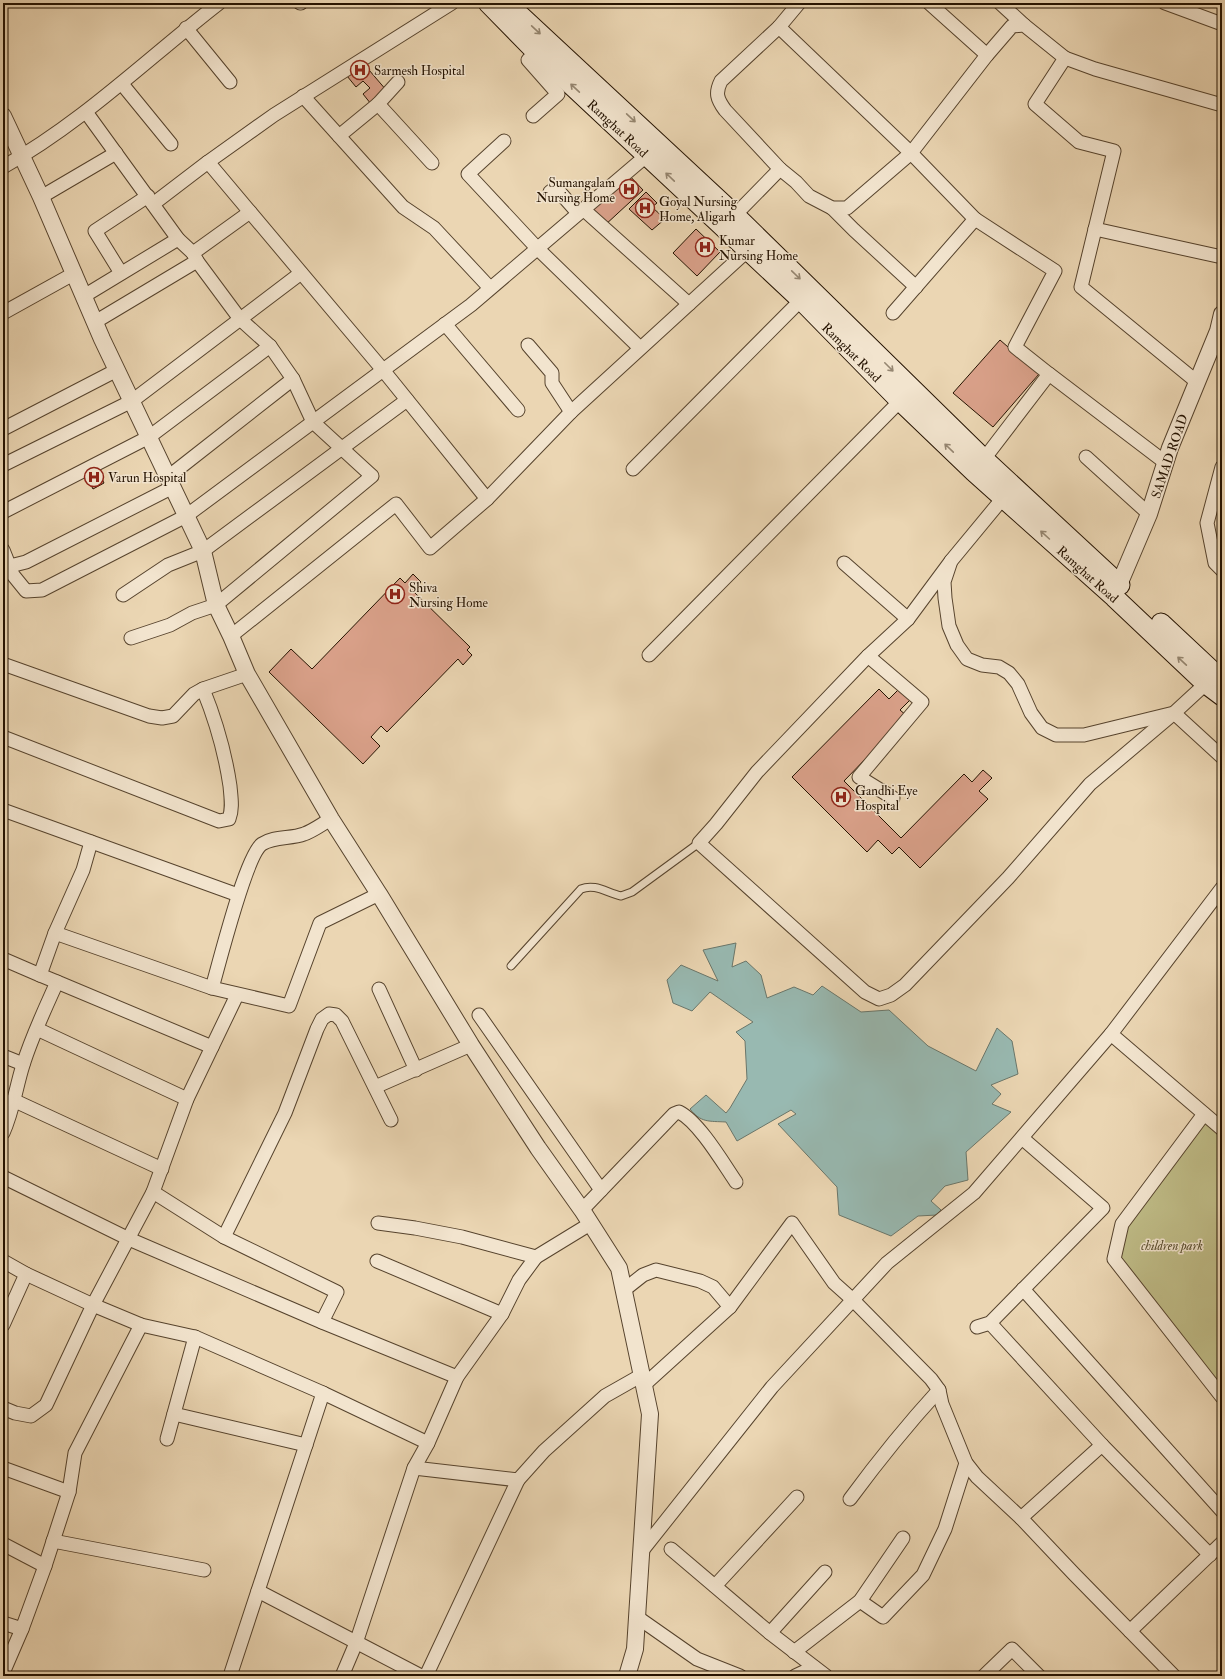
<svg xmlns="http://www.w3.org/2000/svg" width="1225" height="1679" font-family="'IM FELL Double Pica',serif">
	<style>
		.green { fill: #bfbc87; stroke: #726744 }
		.water { fill: #98b9b1; stroke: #6a766a }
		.building { fill: #daa18a; stroke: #241200 }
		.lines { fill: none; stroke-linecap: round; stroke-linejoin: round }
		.service-casing { stroke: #56432d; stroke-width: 9 }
		.minor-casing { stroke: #56432d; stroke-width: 15 }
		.tertiary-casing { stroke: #56432d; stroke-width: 18 }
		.secondary-casing { stroke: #241200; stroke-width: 21 }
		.service { stroke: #f2e4ce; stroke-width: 7 }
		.minor { stroke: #f2e4ce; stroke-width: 13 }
		.tertiary { stroke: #f2e4ce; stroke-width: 16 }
		.secondary { stroke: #f2e4ce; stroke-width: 19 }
		.oneway { stroke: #958671 }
		.labels { text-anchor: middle; stroke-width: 3; stroke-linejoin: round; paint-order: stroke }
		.poi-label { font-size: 13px; fill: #241200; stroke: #f2e4ce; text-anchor: start }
		.street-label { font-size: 13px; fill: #241200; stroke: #f2e4ce }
		.park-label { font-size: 13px; font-style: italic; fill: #5a4e2f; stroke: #f2e4ce }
	</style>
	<rect width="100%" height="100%" fill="#ebd6b3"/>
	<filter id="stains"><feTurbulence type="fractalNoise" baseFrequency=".005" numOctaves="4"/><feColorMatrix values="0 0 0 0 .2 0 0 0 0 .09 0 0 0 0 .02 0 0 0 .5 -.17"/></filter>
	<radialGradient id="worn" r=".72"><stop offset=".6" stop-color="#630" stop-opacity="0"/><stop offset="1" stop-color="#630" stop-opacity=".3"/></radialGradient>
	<!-- green -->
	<path class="green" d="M1204,1114L1222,1129V1397L1120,1267L1122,1224Z"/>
	<!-- water -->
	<path class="water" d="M736,943L732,967L746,961L761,975L767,998L794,987L813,995L822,986L861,1012L889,1010L928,1046L976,1071L997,1028L1012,1041L1018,1074L991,1085L1001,1094L992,1104L1011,1112L966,1152L968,1180L945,1186L931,1201L941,1210L937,1215L918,1216L891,1236L839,1215L837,1187L778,1124L796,1114L791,1110L737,1141L726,1122C709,1121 701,1123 690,1109L706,1095L726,1113L730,1108L747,1079L745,1041L736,1032L753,1022L710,992L692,1011L673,1003L667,980L681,965L718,981L703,950Z"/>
	<!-- building -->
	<g class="building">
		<path d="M363,63L387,91L371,104L363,94L370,88L363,81L356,87L347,76Z"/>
		<path d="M627,173L643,190L604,226L588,209L601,197L604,201L625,182Z"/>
		<path d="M646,192L657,203L652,207L665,219L652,230L629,209Z"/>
		<path d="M696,229L720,252L697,276L673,253Z"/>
		<path d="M1000,340L1039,374L993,427L953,393Z"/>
		<path d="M95,465L104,483L93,489L84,471Z"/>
		<path d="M413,574L421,582L413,591L470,647L467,650L472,655L463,665L458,659L387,732L381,726L371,737L380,746L363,764L269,672L291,649L312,669L400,578L405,583Z"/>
		<path d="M879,689L889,699L899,689L910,700L900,710L907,716L844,781L901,838L964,774L972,782L983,770L992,778L979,791L988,799L920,868L899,847L892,854L878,840L867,852L792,777Z"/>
	</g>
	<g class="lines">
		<defs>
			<path id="service" d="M511,966L581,889C595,883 607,893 621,896L632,892L699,843"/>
			<g id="minor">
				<path d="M300,3H301"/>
				<path d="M929,3L987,55"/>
				<path d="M1000,3L1024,25"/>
				<path d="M1165,3L1222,24"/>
				<path d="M779,27L799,3"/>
				<path d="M186,28L230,82"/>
				<path d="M1065,58L1035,104L1079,142L1114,151L1081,287L1197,382"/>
				<path d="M398,82L378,104L432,163"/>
				<path d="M122,84L171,144"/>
				<path d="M303,96L339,136"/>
				<path d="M378,104L339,136L403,207L434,228L490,288"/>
				<path d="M86,112L178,239L193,253"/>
				<path d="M533,116L558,94L528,60L536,52"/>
				<path d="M504,141L468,174L537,248L640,348"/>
				<path d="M208,162L383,370L487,499"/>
				<path d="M3,167C83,122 147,59 219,3"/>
				<path d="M780,169L725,110C717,99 715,93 721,81L779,27L911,153L975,219L1055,271L1015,347L1049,374L984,459"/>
				<path d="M550,192L556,188L578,213"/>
				<path d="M41,197L116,153"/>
				<path d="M153,204L208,162L274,115L452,3"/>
				<path d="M832,208L854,230L916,287"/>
				<path d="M583,209L689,304"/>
				<path d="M735,215L780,169L796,182L809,196L832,208H847L911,153L987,55L1012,26L1024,25L1065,58L1095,69L1222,105"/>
				<path d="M1095,229L1222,257"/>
				<path d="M121,273L95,231L148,196"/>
				<path d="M84,296L178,239"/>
				<path d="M3,313L75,273"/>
				<path d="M893,313L975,219"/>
				<path d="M95,322L197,261L193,253L250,212"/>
				<path d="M445,324L518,410"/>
				<path d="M528,345L552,373V383L571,412"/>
				<path d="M1049,374L1166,463"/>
				<path d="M3,429L117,370"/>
				<path d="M1086,457L1149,514"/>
				<path d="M3,465L132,401L301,273"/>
				<path d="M1222,467L1207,523L1215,563L1222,570"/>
				<path d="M633,469L801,300"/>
				<path d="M168,477L293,379"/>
				<path d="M1008,492L951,561L944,582L945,598L949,626L957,645L967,659L982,665L999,667L1009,673L1018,684L1031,713L1042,728L1056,735H1084L1174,713L1212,678"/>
				<path d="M3,512L149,437L270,346"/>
				<path d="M3,550L13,575L26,591L42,590L186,516L471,305L652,151"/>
				<path d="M951,561L908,619L868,656L757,772L716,824L699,843L865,992L879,999L891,995L905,985L1008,878L1090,784L1174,713L1222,757"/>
				<path d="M844,563L908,619"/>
				<path d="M10,566L26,562L173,487"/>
				<path d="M123,595L168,565L203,551L407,400"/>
				<path d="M231,636L396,504L430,548L487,499L571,412L747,251"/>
				<path d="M131,638L170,625L192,613L216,605L372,476L313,422L293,379L270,346L240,319L197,261"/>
				<path d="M649,655L906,395"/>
				<path d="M868,656L922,702L859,777L893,798"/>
				<path d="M3,664L149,716L162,718L173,716L194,694L203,689L247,674"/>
				<path d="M3,737L219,821L229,819C233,808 231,798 230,786C225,752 216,721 203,689"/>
				<path d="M3,810L238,895"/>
				<path d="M1222,888L1111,1034L1222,1129"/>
				<path d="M55,933L212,988L289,1006L320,923L379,894"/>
				<path d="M3,959L40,975"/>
				<path d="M57,982L212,1047"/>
				<path d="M212,988C219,964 246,855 262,844C274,836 291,839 304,834C313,831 322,824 331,819"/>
				<path d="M379,989L416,1070"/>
				<path d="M479,1015L601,1190"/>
				<path d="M37,1029L187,1099"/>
				<path d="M3,1056L23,1064"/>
				<path d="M375,1087L471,1045"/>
				<path d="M13,1100L162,1169"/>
				<path d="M1204,1114L1122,1224L1114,1259L1222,1397"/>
				<path d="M3,1133C13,1111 16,1087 23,1065C32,1036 45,1009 57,982L40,975L55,933L83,870L91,842"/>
				<path d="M3,1177L129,1239L322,1322L457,1377"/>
				<path d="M153,1192L224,1237L337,1292L322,1322"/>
				<path d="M582,1210L674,1114L679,1112C699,1122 723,1163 736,1182"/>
				<path d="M378,1223L415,1228L462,1237L536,1257"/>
				<path d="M224,1237L285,1113L317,1029L322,1019L329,1014L336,1015L342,1021L391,1120"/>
				<path d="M3,1261L26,1274L3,1325"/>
				<path d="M377,1261L502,1314"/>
				<path d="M26,1274L93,1305L141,1325L195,1337L323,1393L230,1676"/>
				<path d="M1023,1289L1222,1511"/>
				<path d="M624,1290L643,1275L656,1270L700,1281L713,1287L730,1307"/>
				<path d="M990,1323L1102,1445"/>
				<path d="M977,1327L990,1323L1103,1208L1022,1138"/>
				<path d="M644,1385L730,1307L792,1223L834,1283L853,1300L931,1379L939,1390L942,1404L966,1463L977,1477L1021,1518L1074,1574L1174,1676"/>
				<path d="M323,1393L428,1443"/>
				<path d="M3,1408L15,1413L31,1416L46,1405L93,1305L153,1192L187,1099L237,995"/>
				<path d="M174,1414L306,1445"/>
				<path d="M167,1439L195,1337"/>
				<path d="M3,1468L69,1492"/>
				<path d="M414,1468L518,1480L544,1451L605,1396L642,1375"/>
				<path d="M850,1499C878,1461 907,1425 939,1390"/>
				<path d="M1021,1518L1102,1445L1210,1555"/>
				<path d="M53,1541L204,1570"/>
				<path d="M3,1544L45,1566"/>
				<path d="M671,1549L770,1633L826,1676"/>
				<path d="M641,1552L772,1387L887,1263L974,1193L1111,1034"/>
				<path d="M715,1586L797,1497"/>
				<path d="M258,1591L421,1676"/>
				<path d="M860,1601L883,1617L923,1575L945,1529L966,1463"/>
				<path d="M637,1617L697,1659L740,1676"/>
				<path d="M3,1623L22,1629L45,1566L69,1492L75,1453L141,1325"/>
				<path d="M1130,1631L1222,1543"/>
				<path d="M770,1633L825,1572"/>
				<path d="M794,1652L860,1601L903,1538"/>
				<path d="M3,1673L22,1629"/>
				<path d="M342,1676L356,1643L414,1468L428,1443L457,1377L502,1314L519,1280L536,1257L590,1224"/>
				<path d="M426,1676L518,1480"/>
				<path d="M795,1676L814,1667"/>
				<path d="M984,1676L1012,1649L1039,1676"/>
			</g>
			<g id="tertiary">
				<path d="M3,116L41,197L102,339L203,551L216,605L231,636L247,674L331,819L379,894L471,1045L538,1148L582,1210L619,1268L650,1414L635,1649L627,1676"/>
				<path d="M1115,594L1149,514L1170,448L1218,331L1222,314"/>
			</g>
			<g id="secondary">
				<path d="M488,3L536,52L801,300L900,401L974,472L1114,597L1206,684L1222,696"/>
				<path d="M507,3L735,215L984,459L1120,585"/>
				<path d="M1161,623L1222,680"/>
			</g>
		</defs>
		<!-- service casing -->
		<use href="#service" class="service-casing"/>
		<!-- minor casing -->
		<use href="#minor" class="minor-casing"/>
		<!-- tertiary casing -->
		<use href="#tertiary" class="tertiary-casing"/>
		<!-- secondary casing -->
		<use href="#secondary" class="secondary-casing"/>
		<!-- service -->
		<use href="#service" class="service"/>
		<!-- minor -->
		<use href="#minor" class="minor"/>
		<!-- tertiary -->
		<use href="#tertiary" class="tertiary"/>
		<!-- secondary -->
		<use href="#secondary" class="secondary"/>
	</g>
	<!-- one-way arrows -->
	<defs><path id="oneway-shaft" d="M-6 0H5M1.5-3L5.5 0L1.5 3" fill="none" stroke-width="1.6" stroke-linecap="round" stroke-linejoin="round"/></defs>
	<g class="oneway">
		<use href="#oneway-shaft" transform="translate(536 30) rotate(43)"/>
		<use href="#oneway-shaft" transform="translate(575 88) rotate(-137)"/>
		<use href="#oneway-shaft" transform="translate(631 118) rotate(43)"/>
		<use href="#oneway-shaft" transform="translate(670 177) rotate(-136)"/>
		<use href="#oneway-shaft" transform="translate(796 275) rotate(44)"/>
		<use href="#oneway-shaft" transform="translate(889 367) rotate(45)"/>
		<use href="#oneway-shaft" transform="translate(949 448) rotate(-136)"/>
		<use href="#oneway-shaft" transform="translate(1045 535) rotate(-138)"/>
		<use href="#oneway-shaft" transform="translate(1182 661) rotate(-137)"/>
	</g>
	<!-- icons -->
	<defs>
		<symbol id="hospital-ring" viewBox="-11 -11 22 22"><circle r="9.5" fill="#f2e4ce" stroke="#8f2418" stroke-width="1.5"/><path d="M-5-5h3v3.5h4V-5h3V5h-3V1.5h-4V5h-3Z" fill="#8f2418"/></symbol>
	</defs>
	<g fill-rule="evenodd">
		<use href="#hospital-ring" x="349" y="59" width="22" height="22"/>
		<use href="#hospital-ring" x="618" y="178" width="22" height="22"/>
		<use href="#hospital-ring" x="634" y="197" width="22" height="22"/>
		<use href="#hospital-ring" x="694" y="236" width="22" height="22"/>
		<use href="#hospital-ring" x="83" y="466" width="22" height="22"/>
		<use href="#hospital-ring" x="384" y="583" width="22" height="22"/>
		<use href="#hospital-ring" x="830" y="786" width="22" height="22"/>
	</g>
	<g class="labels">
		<!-- poi labels -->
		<g class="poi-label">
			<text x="374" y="75">Sarmesh Hospital</text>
			<text x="615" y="187" text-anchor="end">Sumangalam<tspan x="615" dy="15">Nursing Home</tspan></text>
			<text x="659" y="206">Goyal Nursing<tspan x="659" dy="15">Home, Aligarh</tspan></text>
			<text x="719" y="245">Kumar<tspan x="719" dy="15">Nursing Home</tspan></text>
			<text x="108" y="482">Varun Hospital</text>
			<text x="409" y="592">Shiva<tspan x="409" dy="15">Nursing Home</tspan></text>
			<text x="855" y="795">Gandhi Eye<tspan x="855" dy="15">Hospital</tspan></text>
		</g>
		<!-- street labels -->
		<g class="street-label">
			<text transform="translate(618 128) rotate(43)" y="5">Ramghat Road</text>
			<text transform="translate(852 352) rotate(45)" y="5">Ramghat Road</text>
			<text transform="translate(1169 456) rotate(-71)" y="5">SAMAD ROAD</text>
			<text transform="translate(1088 574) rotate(42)" y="5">Ramghat Road</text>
		</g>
		<!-- park labels -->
		<g class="park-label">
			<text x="1172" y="1250">children park</text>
		</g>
	</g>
	<!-- margin -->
	<rect width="1225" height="1679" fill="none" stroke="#ebd6b3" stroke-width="16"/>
	<rect x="4" y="4" width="1217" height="1671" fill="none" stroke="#241200" stroke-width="2"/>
	<rect x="8" y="8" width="1209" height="1663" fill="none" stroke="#241200"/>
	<rect width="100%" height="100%" filter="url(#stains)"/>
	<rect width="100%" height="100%" fill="url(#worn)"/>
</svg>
